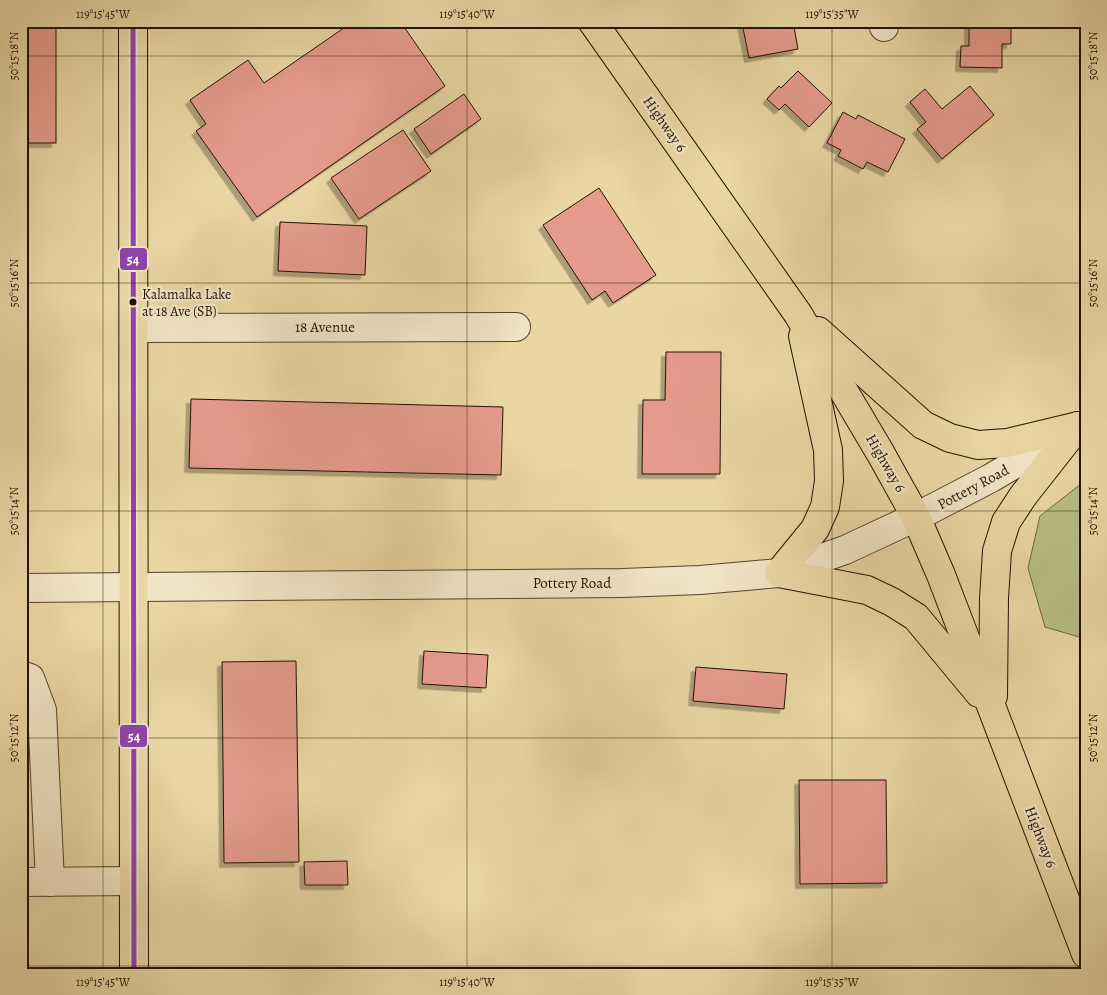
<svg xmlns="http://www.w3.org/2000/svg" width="1107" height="995" font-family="Alegreya,serif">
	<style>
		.green { fill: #b9bd84; stroke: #6d6843 }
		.building { fill: #e59b8c; stroke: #211202; filter: url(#shadow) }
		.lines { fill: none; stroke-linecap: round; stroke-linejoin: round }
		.minor-casing { stroke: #53432a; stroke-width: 30 }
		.major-casing { stroke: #211202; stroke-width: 30 }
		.minor { stroke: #f1e4c4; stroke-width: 28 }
		.major { stroke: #e9d6a4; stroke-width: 28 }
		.bus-1-casing { stroke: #f1e4c4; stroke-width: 9 }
		.bus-1 { stroke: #8e44ad; stroke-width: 5 }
		.ticks { fill: none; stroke: #211202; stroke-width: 1; stroke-opacity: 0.45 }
		.bus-dot { fill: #211202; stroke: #f1e4c4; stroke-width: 2 }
		.labels { text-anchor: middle; stroke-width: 4.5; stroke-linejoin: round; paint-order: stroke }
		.bus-label { font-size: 14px; fill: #211202; stroke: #f1e4c4; text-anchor: start }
		.street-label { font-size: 15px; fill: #211202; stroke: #f1e4c4 }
		.line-badge { stroke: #f1e4c4; stroke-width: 2 }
		.badge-label { font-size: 14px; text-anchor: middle; font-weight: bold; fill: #fff }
		.neatline { fill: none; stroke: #211202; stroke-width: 2 }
		.ticks-label { font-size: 12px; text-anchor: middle; fill: #211202 }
	</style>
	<defs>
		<filter id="shadow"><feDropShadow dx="-4.5" dy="4.5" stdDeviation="0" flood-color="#0004"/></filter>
	</defs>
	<rect width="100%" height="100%" fill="#e9d6a4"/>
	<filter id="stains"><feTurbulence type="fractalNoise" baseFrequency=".004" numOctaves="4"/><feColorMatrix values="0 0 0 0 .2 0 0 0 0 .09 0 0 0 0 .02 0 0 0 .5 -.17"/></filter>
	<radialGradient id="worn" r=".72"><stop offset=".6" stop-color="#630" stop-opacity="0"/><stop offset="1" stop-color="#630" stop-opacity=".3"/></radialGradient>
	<!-- green -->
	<path class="green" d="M1086,480V639L1045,627L1028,568L1040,516Z"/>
	<!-- building -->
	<g class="building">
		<rect x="21" y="21" width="35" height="122"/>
		<path d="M354,21H400L445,86L257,217L196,131L206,124L190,100L248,60L264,83Z"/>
		<path d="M752,21H793L798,49L749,58L742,23Z"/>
		<path d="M969,21H1011V44H1002V68L960,67L961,46H969Z"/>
		<path d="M798,71L832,103L809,127L785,104L779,110L767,99L779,86L781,88Z"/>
		<path d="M970,86L994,115L942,159L917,129L926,122L910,102L925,89L942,109Z"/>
		<path d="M464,94L481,119L431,154L414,129Z"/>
		<path d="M843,112L856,119L858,115L905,139L888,172L867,162L863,169L838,156L841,150L827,143Z"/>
		<path d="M403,130L431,171L359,219L331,178Z"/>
		<path d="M599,188L656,275L613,303L605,291L592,300L543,225Z"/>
		<path d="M280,222L367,226L365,275L278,271Z"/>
		<path d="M666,352H721L720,474H642L643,400H665Z"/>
		<path d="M191,399L503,407L501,475L189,468Z"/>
		<path d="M424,651L488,655L486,688L422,684Z"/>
		<path d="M296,661L299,862L224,863L222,662Z"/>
		<path d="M696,667L787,674L784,709L693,701Z"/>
		<path d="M799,780H886L887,883L800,884Z"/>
		<path d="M347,861L348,885H305L304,862Z"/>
	</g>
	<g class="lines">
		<defs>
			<g id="minor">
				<path d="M882,21L884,27"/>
				<path d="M134,328L516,327"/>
				<path d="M21,588L622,583L700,580L779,573L845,550L916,517L991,478L1072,430"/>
				<path d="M21,675L30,678L42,710L50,882"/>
				<path d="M21,882L134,881"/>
			</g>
			<g id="major">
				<path d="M133,21L134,974"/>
				<path d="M592,21L798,314L881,454L916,517L941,575L1086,954"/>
				<path d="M818,331L923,425L950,438L978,445L1007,443L1078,426"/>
				<path d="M803,336L828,450L829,481L825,507L815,529L779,573L867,590L892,602L916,617L979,693"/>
				<path d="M993,696L994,598L997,551L1006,522L1023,496L1078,426"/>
			</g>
		</defs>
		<!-- minor casing -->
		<use href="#minor" class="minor-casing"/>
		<!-- major casing -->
		<use href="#major" class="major-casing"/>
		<!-- minor -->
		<use href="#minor" class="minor"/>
		<!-- major -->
		<use href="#major" class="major"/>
		<defs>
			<path id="bus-1" d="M133,21L134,974"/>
		</defs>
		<!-- bus-1 casing -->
		<use href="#bus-1" class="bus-1-casing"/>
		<!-- bus-1 -->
		<use href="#bus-1" class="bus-1"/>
	</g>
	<!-- ticks -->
	<path class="ticks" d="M103,21V974M467,21V974M832,21V974M21,56H1086M21,283H1086M21,511H1086M21,738H1086M21,966H1086"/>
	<!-- markers -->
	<circle class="bus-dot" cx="133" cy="302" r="4.5"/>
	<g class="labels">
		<!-- bus labels -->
		<g class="bus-label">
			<text x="142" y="299">Kalamalka Lake<tspan x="142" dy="17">at 18 Ave (SB)</tspan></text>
		</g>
		<!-- street labels -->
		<g class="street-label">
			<text transform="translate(665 124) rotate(55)" y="5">Highway 6</text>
			<text x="325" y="332">18 Avenue</text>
			<text transform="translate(886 463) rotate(60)" y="5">Highway 6</text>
			<text transform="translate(973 487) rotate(-28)" y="5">Pottery Road</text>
			<text x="572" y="588">Pottery Road</text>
			<text transform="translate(1041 837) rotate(69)" y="5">Highway 6</text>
		</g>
	</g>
	<g class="line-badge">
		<rect x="119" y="247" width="29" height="24" rx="5" fill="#8e44ad"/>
		<rect x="119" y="724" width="29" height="24" rx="5" fill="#8e44ad"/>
	</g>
	<g class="badge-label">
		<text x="133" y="264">54</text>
		<text x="134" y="741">54</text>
	</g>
	<!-- margin -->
	<rect width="1107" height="995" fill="none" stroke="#e9d6a4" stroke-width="55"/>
	<rect x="28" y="28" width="1052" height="940" class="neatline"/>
	<g class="ticks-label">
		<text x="103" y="18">119°15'45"W</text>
		<text x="467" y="18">119°15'40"W</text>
		<text x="832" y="18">119°15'35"W</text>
		<text transform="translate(14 56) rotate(-90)" y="4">50°15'18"N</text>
		<text transform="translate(1093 56) rotate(-90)" y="4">50°15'18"N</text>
		<text transform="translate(14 283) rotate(-90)" y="4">50°15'16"N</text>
		<text transform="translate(1093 283) rotate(-90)" y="4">50°15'16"N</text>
		<text transform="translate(14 511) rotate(-90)" y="4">50°15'14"N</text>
		<text transform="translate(1093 511) rotate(-90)" y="4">50°15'14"N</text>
		<text transform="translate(14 738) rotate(-90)" y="4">50°15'12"N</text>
		<text transform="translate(1093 738) rotate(-90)" y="4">50°15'12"N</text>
		<text x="103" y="986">119°15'45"W</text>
		<text x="467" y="986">119°15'40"W</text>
		<text x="832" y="986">119°15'35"W</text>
	</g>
	<rect width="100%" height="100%" filter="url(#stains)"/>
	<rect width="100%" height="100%" fill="url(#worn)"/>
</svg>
